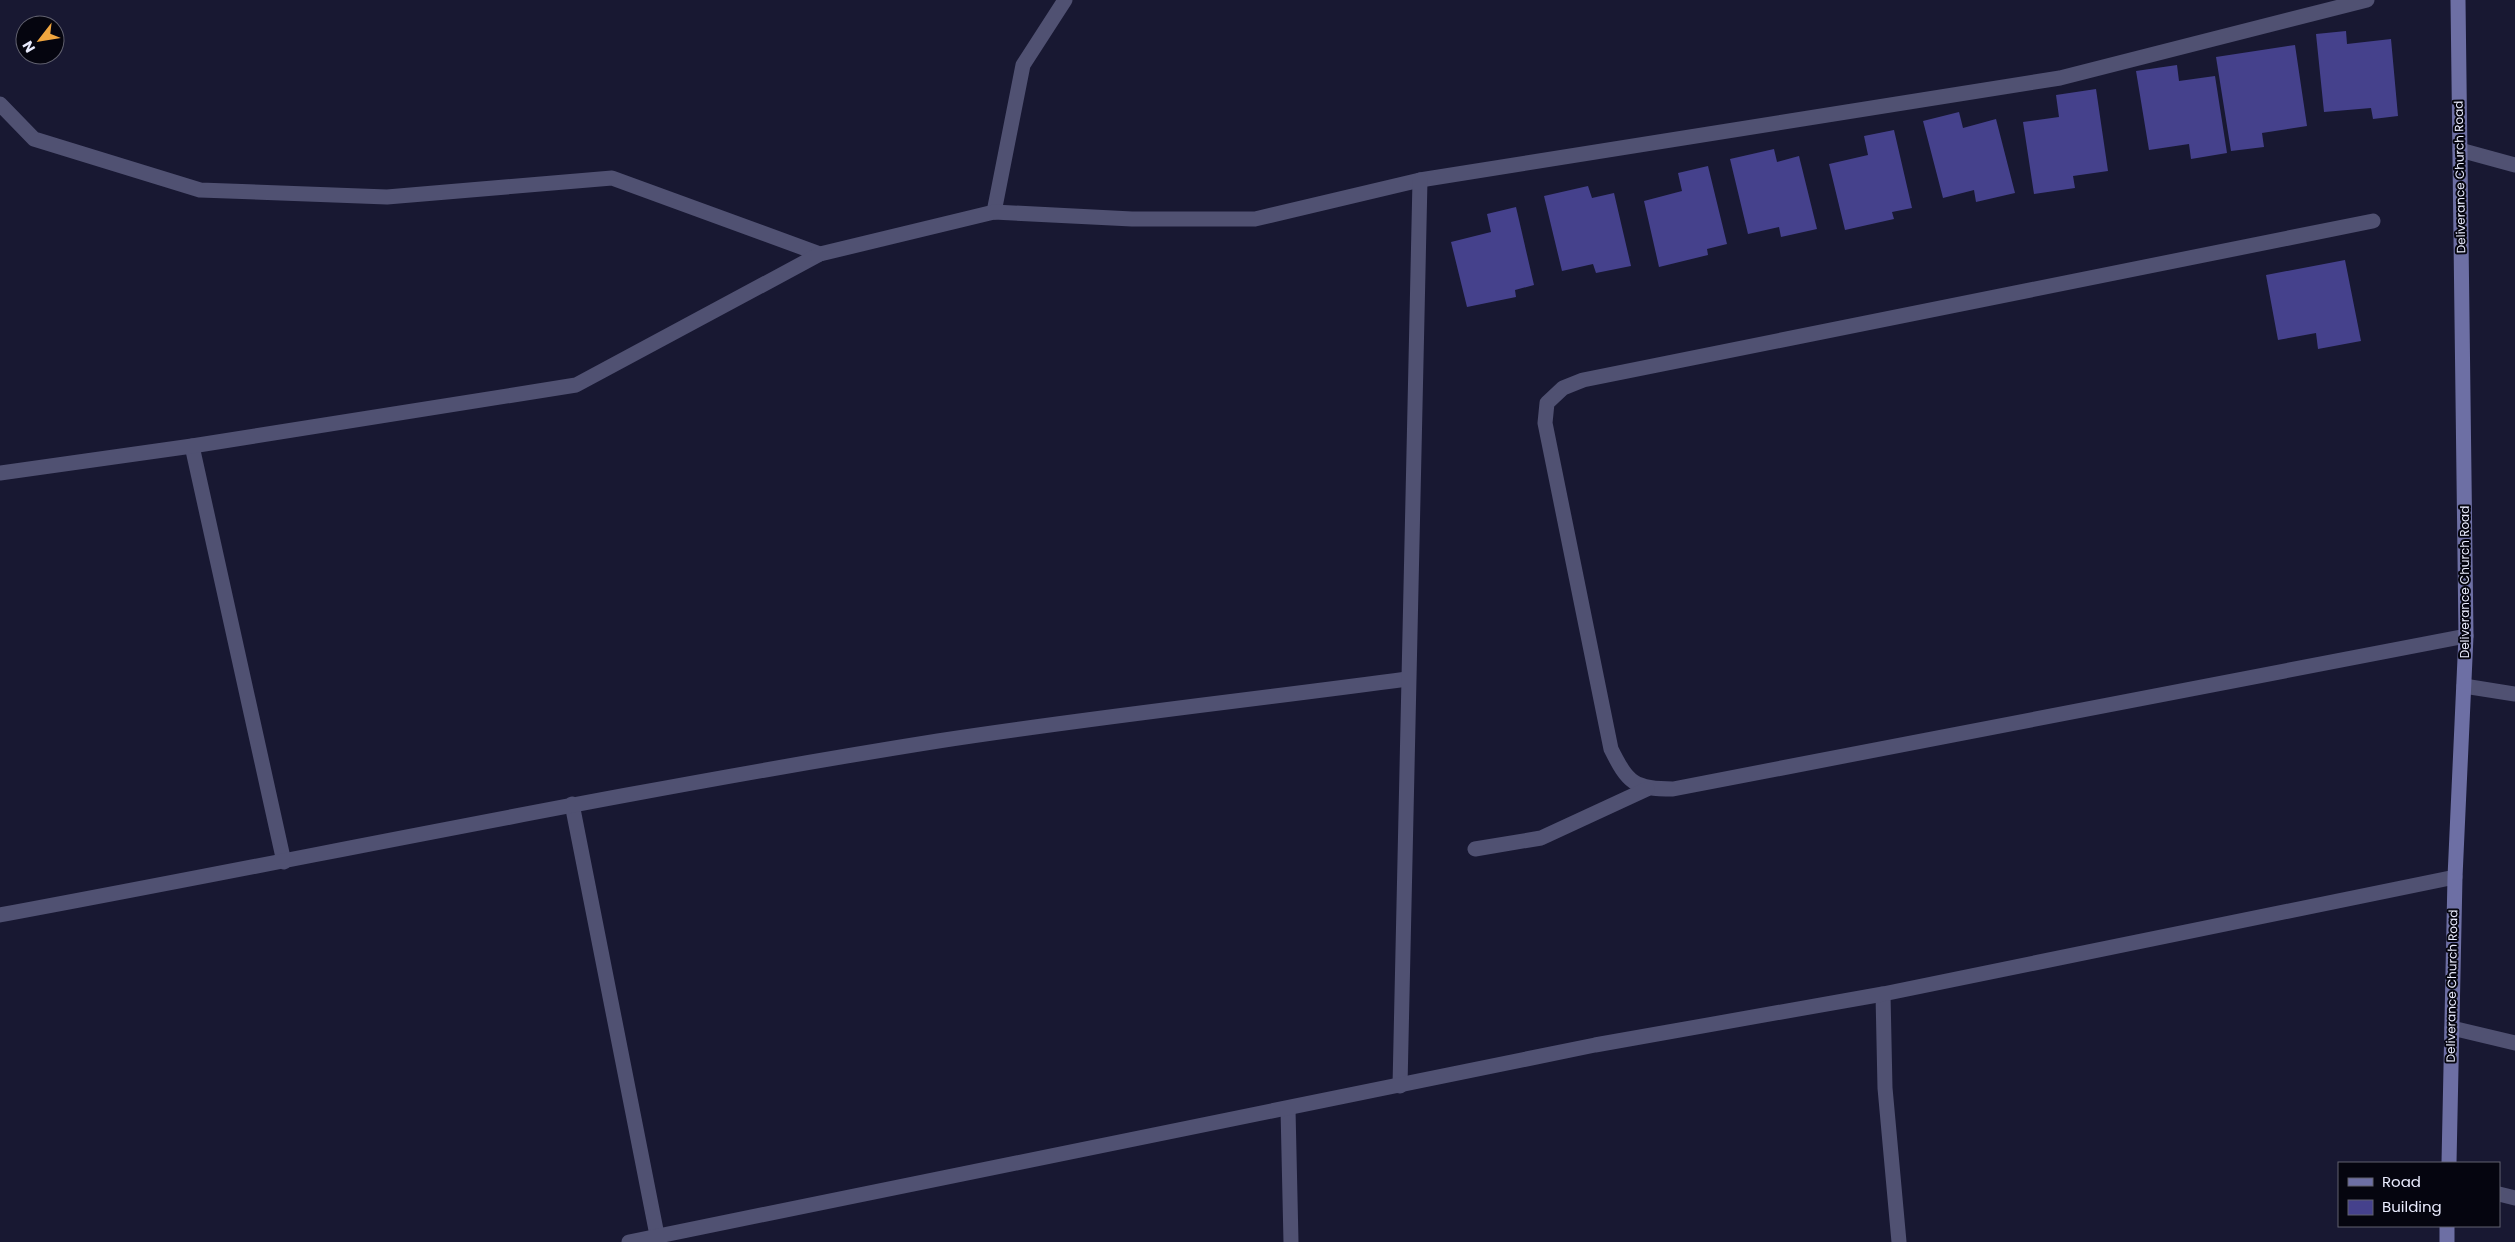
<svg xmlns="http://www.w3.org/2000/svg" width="2515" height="1242" font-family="Poppins,sans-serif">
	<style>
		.building { fill: #45418c }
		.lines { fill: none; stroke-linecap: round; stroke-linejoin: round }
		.lane { stroke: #505172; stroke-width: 15 }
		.street { stroke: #505172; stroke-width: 15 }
		.secondary { stroke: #6d6fa4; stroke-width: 15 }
		.labels { text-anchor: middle; stroke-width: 4; stroke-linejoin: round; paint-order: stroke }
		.street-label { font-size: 12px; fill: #eaecfe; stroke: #05050f }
	</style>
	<rect width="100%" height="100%" fill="#181832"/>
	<!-- building -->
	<g class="building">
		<path d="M2346,31L2347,44L2391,39L2398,116L2373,119L2371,108L2324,112L2316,34Z"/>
		<path d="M2295,45L2307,126L2262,133L2264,147L2231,151L2216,57Z"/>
		<path d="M2177,65L2179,81L2215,76L2227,153L2191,159L2189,144L2149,150L2136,71Z"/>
		<path d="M2096,89L2108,171L2073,176L2075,188L2034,194L2023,122L2059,117L2056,95Z"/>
		<path d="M1959,112L1963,128L1996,119L2015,193L1976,202L1974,190L1943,198L1923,121Z"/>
		<path d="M1894,130L1912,208L1892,212L1894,219L1845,230L1829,164L1868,155L1864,136Z"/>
		<path d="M1774,149L1777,162L1799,156L1817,229L1781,237L1779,227L1748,234L1730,159Z"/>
		<path d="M1708,166L1727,244L1707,249L1708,255L1659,267L1644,201L1682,191L1678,173Z"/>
		<path d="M1588,186L1592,198L1614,193L1631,266L1596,273L1593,264L1562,271L1544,196Z"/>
		<path d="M1516,207L1534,285L1515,290L1516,297L1467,307L1451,242L1491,232L1487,214Z"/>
		<path d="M2345,260L2361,341L2318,349L2316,333L2278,340L2266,275Z"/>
	</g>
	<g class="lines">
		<!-- lane -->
		<g class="lane">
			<path d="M0,104L34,139L200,190L387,197L612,178L820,254"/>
			<path d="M2452,1028L2515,1043"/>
		</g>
		<!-- street -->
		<g class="street">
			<path d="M2460,150L2515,165"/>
			<path d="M994,212L1023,65L1065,0"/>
			<path d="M2373,221L1583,380L1563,388L1547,403L1545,423L1611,749C1628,783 1634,789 1673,789L2466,636"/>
			<path d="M192,446L284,862"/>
			<path d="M0,473L192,446L576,385L820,254L994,212L1132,219H1255L1420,180L2060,78L2367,0"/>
			<path d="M2464,686L2515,694"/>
			<path d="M572,804L657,1235"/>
			<path d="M1475,849L1541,838L1647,789"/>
			<path d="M0,915C313,857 624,791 938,741C1094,717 1251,700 1407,679"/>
			<path d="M1883,994L1885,1088L1899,1242"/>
			<path d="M1400,1086L1420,180"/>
			<path d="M1288,1109L1291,1242"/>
			<path d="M2499,1194L2515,1198"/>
			<path d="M629,1242L1595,1045L1883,994L2455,877"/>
		</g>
		<!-- secondary -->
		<g class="secondary">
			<path d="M2449,1163L2455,877L2466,636L2458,0"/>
			<path d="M2447,1242V1226"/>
		</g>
	</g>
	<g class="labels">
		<!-- street labels -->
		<g class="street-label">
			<text transform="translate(2460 177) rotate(-91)" y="4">Deliverance Church Road</text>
			<text transform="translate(2465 582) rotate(-90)" y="4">Deliverance Church Road</text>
			<text transform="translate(2452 986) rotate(-89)" y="4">Deliverance Church Road</text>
		</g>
	</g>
	<!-- legend -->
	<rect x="2338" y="1162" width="162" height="65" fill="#05050f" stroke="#61616f"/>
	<rect x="2348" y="1178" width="25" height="8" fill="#6d6fa4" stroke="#61616f"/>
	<text x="2382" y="1187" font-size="15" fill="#eaecfe">Road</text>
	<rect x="2348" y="1200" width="25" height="15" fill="#45418c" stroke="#61616f"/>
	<text x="2382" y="1212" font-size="15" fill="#eaecfe">Building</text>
	<!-- north arrow -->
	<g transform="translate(40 40) rotate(239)"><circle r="24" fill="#05050f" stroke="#61616f"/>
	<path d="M0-4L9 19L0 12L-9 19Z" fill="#f1a63f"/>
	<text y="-8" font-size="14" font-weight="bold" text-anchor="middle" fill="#eaecfe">N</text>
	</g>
</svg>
